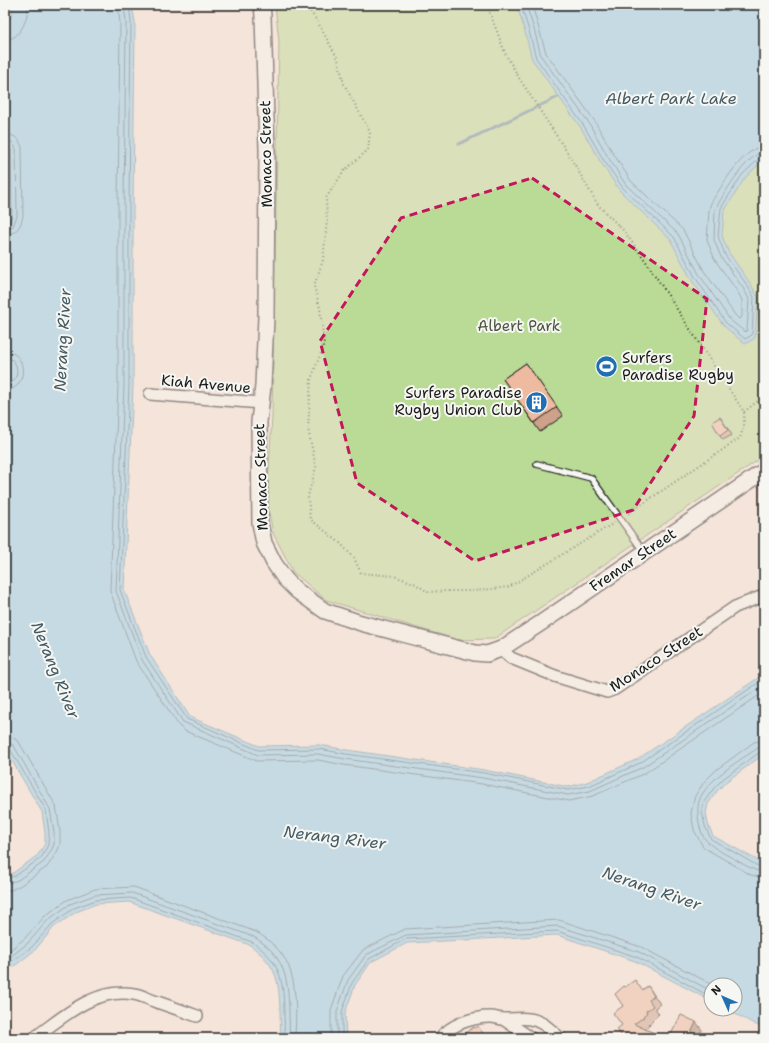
<svg xmlns="http://www.w3.org/2000/svg" width="769" height="1043" font-family="'Shantell Sans',sans-serif">
	<style>
		.green { fill: #badb95; stroke: #6b7c58 }
		.water { fill: #8fcff0; stroke: #61879b }
		.lines { fill: none; stroke-linecap: round; stroke-linejoin: round }
		.shore { stroke: #4a6471; stroke-width: 1 }
		.stream { stroke: #61879b; stroke-width: 3 }
		.lane-casing { stroke: #1c1c1c; stroke-width: 8 }
		.street-casing { stroke: #1c1c1c; stroke-width: 14 }
		.secondary-casing { stroke: #1c1c1c; stroke-width: 18 }
		.path { stroke: #1c1c1c; stroke-width: 2; stroke-dasharray: 1 3; stroke-linecap: butt }
		.lane { stroke: #f6f6f2; stroke-width: 5.5 }
		.street { stroke: #f6f6f2; stroke-width: 11 }
		.secondary { stroke: #f6f6f2; stroke-width: 15 }
		.wall { fill: #cda18a; stroke: #1c1c1c }
		.shaded-wall { fill: #a78370; stroke: #1c1c1c }
		.building { fill: #eebba0; stroke: #1c1c1c }
		.marked { fill: none; stroke: #c2185b; stroke-width: 3; stroke-dasharray: 8 5; stroke-linejoin: round }
		.labels { text-anchor: middle; stroke-width: 4; stroke-linejoin: round; paint-order: stroke }
		.street-label { font-size: 15px; fill: #1c1c1c; stroke: #f6f6f2 }
		.park-label { font-size: 15px; fill: #4b5540; stroke: #f6f6f2 }
		.poi-label { font-size: 15px; fill: #1c1c1c; stroke: #f6f6f2; text-anchor: start }
		.water-label { font-size: 16px; font-style: italic; fill: #445b66; stroke: #f6f6f2 }
	</style>
	<rect width="100%" height="100%" fill="#f4e4d9"/>
	<filter id="ink" filterUnits="userSpaceOnUse"><feTurbulence type="fractalNoise" baseFrequency=".025" numOctaves="2"/><feDisplacementMap in="SourceGraphic" scale="8" xChannelSelector="R" yChannelSelector="G"/><feConvolveMatrix kernelMatrix="1 2 1 2 8 2 1 2 1" color-interpolation-filters="sRGB"/></filter>
	<g filter="url(#ink)">
		<!-- green -->
		<path class="green" d="M275,5H764V456L494,639L457,640L326,600L293,572L273,533L267,503L272,416L279,41Z"/>
		<!-- water -->
		<g class="water">
			<path d="M14,5H132L135,22L133,206V385L124,590L150,655L190,717L259,746L319,745L347,750L484,770L568,787L587,782L638,759L764,674V754L727,781L717,791L708,804L706,813L708,824L713,836L764,864V1029L726,1009H735V985H711V1001L635,961L557,935L407,943L371,962L355,985L345,1013L346,1038H280C281,1029 280,1019 280,1010C279,978 276,965 250,945L129,902L96,904L76,912L54,927L35,950L17,964L5,971V876L13,873L38,855L45,844V833L42,812L5,749V399L8,368L5,364V226L8,216L7,150L5,147V29L12,14Z"/>
			<path d="M517,5H764V159L745,178L724,211L722,236L729,253L750,283L758,297L755,338L745,344L724,326L691,279L670,239L620,191L600,161L581,128L532,59L525,32Z"/>
		</g>
		<g class="lines">
			<!-- shore -->
			<g class="shore">
				<path d="M118,5L120,23L118,206V385L110,591L136,661L179,726L185,731L257,761L318,760L344,765L482,784L569,801L593,796L645,773L764,692"/>
				<path d="M124,5L126,23L124,206V385L116,591L142,660L183,722L258,755L318,754L345,759L483,778L568,795L590,791L643,767L764,685"/>
				<path d="M129,5L131,22L129,206V385L120,590L146,657L187,719L258,750L319,749L346,754L484,773L568,790L589,786L640,763L764,679"/>
				<path d="M521,5L529,31L536,58L584,126L603,159L623,188L674,237L695,277L726,323L745,339L752,335L754,297L747,285L725,255L718,236L721,208L742,175L760,158L764,157"/>
				<path d="M526,5L534,29L541,56L589,123L608,157L626,185L678,234L699,274L730,320L745,332L747,330L749,299L743,288L721,257L714,240L715,210L717,206C725,192 748,153 764,152"/>
				<path d="M532,5L546,53L594,120L613,153L631,181L683,230L704,271L735,315L739,319L742,317V300L737,291L715,260L707,240L709,210L711,203C721,187 744,147 764,146"/>
				<path d="M5,40C21,39 28,19 28,5"/>
				<path d="M5,134C14,134 19,139 22,147L23,216C21,227 16,234 5,235"/>
				<path d="M5,140L12,142L16,149L17,216L13,226L5,229"/>
				<path d="M5,145L9,146L11,150L12,216L10,222L5,223"/>
				<path d="M5,351C29,352 28,390 5,391"/>
				<path d="M5,357C21,358 21,384 5,385"/>
				<path d="M5,736L12,737L19,742L56,806L60,831V845L57,852L47,867L21,885L11,890H5"/>
				<path d="M764,740L754,742L716,770L704,782L695,796L691,813L694,830L703,847L751,875L764,878"/>
				<path d="M5,742L10,743L14,746L50,809L54,832V844L52,849L44,862L18,880L5,884"/>
				<path d="M764,746L758,748C740,760 706,780 699,801C697,809 698,815 699,823C702,841 710,845 725,854C736,859 753,872 764,872"/>
				<path d="M5,747L10,749L46,810L49,833L48,845L41,858L15,876L5,879"/>
				<path d="M764,751L760,752L724,778L714,788L704,802L702,812L705,826L711,839L756,865L764,867"/>
				<path d="M5,954L24,939L45,916L67,900L95,889L134,887L256,932C271,940 287,956 291,973C297,993 296,1017 295,1038"/>
				<path d="M5,961L28,943L48,920L70,904L95,895L132,893L254,937C284,955 288,977 289,1010C289,1019 290,1029 289,1038"/>
				<path d="M5,966L32,947L52,924L74,908L96,900L131,898L252,942C280,961 283,978 284,1010C284,1019 285,1029 284,1038"/>
				<path d="M331,1038V1010L343,976L363,950L405,929L559,920L641,947L713,985"/>
				<path d="M337,1038V1011L348,980L366,955L406,935L558,926L639,952L711,991"/>
				<path d="M342,1038V1012L352,983L369,959L406,939L557,931L637,957L711,997"/>
			</g>
			<!-- stream -->
			<path class="stream" d="M459,144L558,97"/>
			<defs>
				<path id="lane" d="M537,464L591,478L644,552"/>
				<g id="street">
					<path d="M150,394L261,403"/>
					<path d="M501,649L511,658L555,676L607,692L615,689L735,607L763,596"/>
					<path d="M503,1019L531,1038"/>
					<path d="M34,1038C63,1017 95,987 134,994C141,995 148,999 154,1001C169,1006 183,1011 197,1016"/>
					<path d="M440,1038C452,1024 472,1017 491,1017C495,1017 499,1019 503,1019C517,1020 529,1015 543,1024C549,1028 554,1033 560,1038"/>
				</g>
				<path id="secondary" d="M262,5L263,16L267,150L266,317L263,386L259,422L260,523L264,543L274,563L285,579L297,591L325,611L361,623L475,653L487,654L501,649L541,623L764,471"/>
			</defs>
			<!-- lane casing -->
			<use href="#lane" class="lane-casing"/>
			<!-- street casing -->
			<use href="#street" class="street-casing"/>
			<!-- secondary casing -->
			<use href="#secondary" class="secondary-casing"/>
			<!-- path -->
			<g class="path">
				<path d="M306,5L317,21L338,59L344,84L370,132L368,150L344,171L326,198L327,221L323,260L314,286L320,308L324,345L311,379L308,429L316,467L308,496L310,519L340,543L354,558L361,573L394,576L414,583L428,592L447,591H474L509,587L614,523"/>
				<path d="M487,5L505,53L519,78L569,155L598,205L623,230L645,260L744,412V426L740,438L626,515"/>
				<path d="M744,412L764,396"/>
			</g>
			<!-- lane -->
			<use href="#lane" class="lane"/>
			<!-- street -->
			<use href="#street" class="street"/>
			<!-- secondary -->
			<use href="#secondary" class="secondary"/>
		</g>
		<!-- wall -->
		<g class="wall">
			<path d="M526,363L563,416L540,432L503,379Z"/>
			<path d="M720,417L732,435L723,440L720,436Z"/>
			<path d="M648,986L660,1004L655,1008L659,1014L652,1020L653,1021L649,1024L650,1025L645,1029L665,1038H623L622,1025L623,1006L625,987L642,990Z"/>
		</g>
		<!-- shaded-wall -->
		<path class="shaded-wall" d="M696,1022L702,1030L698,1038L691,1033Z"/>
		<!-- building -->
		<g class="building">
			<path d="M526,363L557,407L534,423L503,379Z"/>
			<path d="M720,417L728,430L720,436L712,422Z"/>
			<path d="M635,980L642,990L648,986L654,996L649,1000L653,1006L646,1011L647,1013L643,1016L644,1017L634,1024L665,1038H638L629,1034L623,1038L617,1029L622,1025L613,1013L623,1006L615,994L624,986L625,987Z"/>
			<path d="M681,1015L696,1022L691,1033L702,1038H669Z"/>
			<path d="M478,1026L486,1038H458L474,1027L476,1028Z"/>
			<path d="M709,1033L720,1038H706Z"/>
		</g>
	</g>
	<!-- marked area -->
	<path d="M0 0H769V1043H0ZM532,178L707,299L694,416L633,510L475,561L357,483L320,341L401,218Z" fill="#f4e4d9" fill-opacity=".55" fill-rule="evenodd"/>
	<path class="marked" d="M532,178L707,299L694,416L633,510L475,561L357,483L320,341L401,218Z"/>
	<!-- icons -->
	<defs>
		<symbol id="stadium-disc" viewBox="-11 -11 22 22"><circle r="9.5" fill="#1f6fb2" stroke="#f6f6f2"/><path d="M0-5a6.5 5 0 1 0 0 10a6.5 5 0 1 0 0-10ZM-3.5-1.8h7v3.6h-7Z" fill="#fff"/></symbol>
		<symbol id="building-disc" viewBox="-11 -11 22 22"><circle r="9.5" fill="#1f6fb2" stroke="#f6f6f2"/><path d="M-4-6H4V6H1V3H-1V6H-4ZM-2.5-4.3h1.7v1.8h-1.7ZM.8-4.3h1.7v1.8H.8ZM-2.5-1h1.7V.8h-1.7ZM.8-1h1.7V.8H.8Z" fill="#fff"/></symbol>
	</defs>
	<g fill-rule="evenodd">
		<use href="#stadium-disc" x="594" y="354" width="25" height="25"/>
		<use href="#building-disc" x="524" y="390" width="25" height="25"/>
	</g>
	<g class="labels">
		<!-- street labels -->
		<g class="street-label">
			<text transform="translate(266 154) rotate(-91)" y="5">Monaco Street</text>
			<text transform="translate(206 384) rotate(5)" y="5">Kiah Avenue</text>
			<text transform="translate(261 477) rotate(-92)" y="5">Monaco Street</text>
			<text transform="translate(633 560) rotate(-34)" y="5">Fremar Street</text>
			<text transform="translate(656 659) rotate(-33)" y="5">Monaco Street</text>
		</g>
		<!-- park labels -->
		<g class="park-label">
			<text x="519" y="331">Albert Park</text>
		</g>
		<!-- poi labels -->
		<g class="poi-label">
			<text x="622" y="363">Surfers<tspan x="622" dy="17">Paradise Rugby</tspan></text>
			<text x="522" y="398" text-anchor="end">Surfers Paradise<tspan x="522" dy="17">Rugby Union Club</tspan></text>
		</g>
		<!-- water labels -->
		<g class="water-label">
			<text x="671" y="104">Albert Park Lake</text>
			<text transform="translate(62 340) rotate(-87)" y="6">Nerang River</text>
			<text transform="translate(56 670) rotate(68)" y="6">Nerang River</text>
			<text transform="translate(335 837) rotate(7)" y="6">Nerang River</text>
			<text transform="translate(652 888) rotate(19)" y="6">Nerang River</text>
		</g>
	</g>
	<!-- margin -->
	<rect width="769" height="1043" fill="none" stroke="#f6f6f2" stroke-width="20"/>
	<rect x="10" y="10" width="749" height="1023" fill="none" stroke="#1c1c1c" stroke-width="1.5" filter="url(#ink)"/>
	<!-- north arrow -->
	<g transform="translate(723 997) rotate(315)"><circle r="19" fill="#f6f6f2" stroke="#9f9f9c"/>
	<path d="M0-3L7 15L0 10L-7 15Z" fill="#1f6fb2"/>
	<text y="-6" font-size="11" font-weight="bold" text-anchor="middle" fill="#1c1c1c">N</text>
	</g>
</svg>
